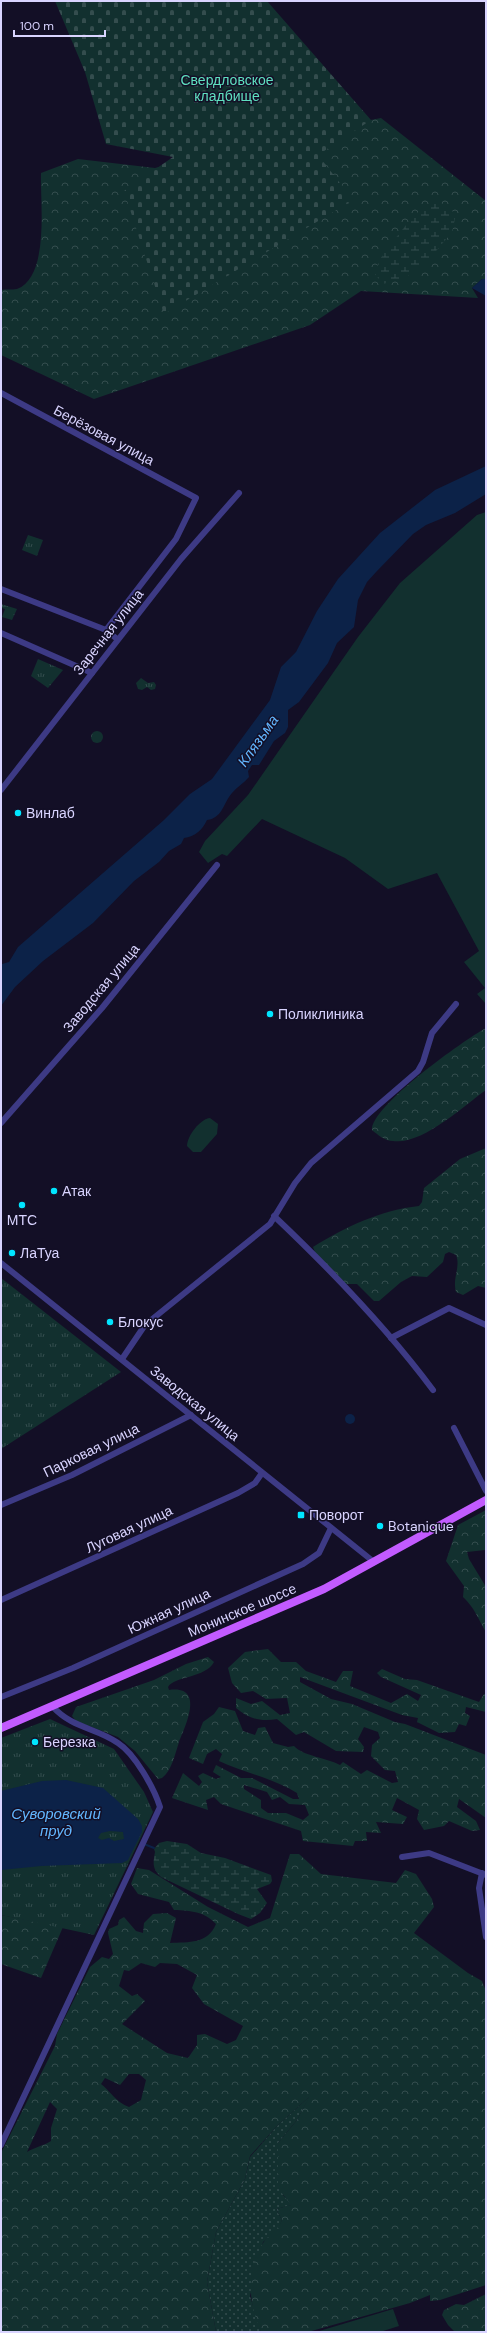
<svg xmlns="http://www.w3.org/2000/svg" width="487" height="2333" font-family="'DM Sans',sans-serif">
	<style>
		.grass { fill: url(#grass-dots) }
		.forest { fill: url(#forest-crowns); fill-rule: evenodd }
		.wetland { fill: url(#wetland-marsh) }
		.cemetery { fill: url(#cemetery-stones) }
		.park { fill: url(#park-tufts) }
		.garden { fill: #12302f }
		.water { fill: #0c2248; fill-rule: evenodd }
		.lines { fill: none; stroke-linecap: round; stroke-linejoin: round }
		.stream { stroke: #0c2248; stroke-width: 2 }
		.minor { stroke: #3d3a85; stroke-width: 6 }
		.major { stroke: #c25bff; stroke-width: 8 }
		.poi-dot { fill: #00e5ff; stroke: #130f26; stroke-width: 1.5 }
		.labels { text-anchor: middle; stroke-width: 3; stroke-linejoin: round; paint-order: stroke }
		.park-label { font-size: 14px; fill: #5fe0c0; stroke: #130f26 }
		.street-label { font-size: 14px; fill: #d9d4ff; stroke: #130f26 }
		.poi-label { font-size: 14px; fill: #d9d4ff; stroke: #130f26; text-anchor: start }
		.water-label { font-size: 15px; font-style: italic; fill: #62b6ff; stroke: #130f26 }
	</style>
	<defs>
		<pattern id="grass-dots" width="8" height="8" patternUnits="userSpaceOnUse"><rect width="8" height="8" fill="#12302f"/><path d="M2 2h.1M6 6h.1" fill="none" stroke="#344d4e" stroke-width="1.8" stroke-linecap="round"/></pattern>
		<pattern id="forest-crowns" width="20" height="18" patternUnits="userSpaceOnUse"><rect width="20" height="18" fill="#12302f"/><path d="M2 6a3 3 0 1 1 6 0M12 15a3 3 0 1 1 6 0" fill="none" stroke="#344d4e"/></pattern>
		<pattern id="wetland-marsh" width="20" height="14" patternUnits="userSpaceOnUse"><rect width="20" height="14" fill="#12302f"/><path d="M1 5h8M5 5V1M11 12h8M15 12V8" fill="none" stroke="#344d4e"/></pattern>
		<pattern id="cemetery-stones" width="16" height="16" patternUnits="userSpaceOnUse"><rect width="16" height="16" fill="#12302f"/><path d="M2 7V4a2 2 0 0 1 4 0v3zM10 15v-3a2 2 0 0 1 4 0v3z" fill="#344d4e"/></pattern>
		<pattern id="park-tufts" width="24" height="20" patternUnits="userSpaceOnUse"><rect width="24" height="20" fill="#12302f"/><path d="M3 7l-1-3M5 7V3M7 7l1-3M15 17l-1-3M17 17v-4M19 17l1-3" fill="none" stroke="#344d4e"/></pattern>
	</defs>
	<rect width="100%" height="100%" fill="#130f26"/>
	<!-- grass -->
	<path class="grass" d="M310,2096L297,2120L278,2143L283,2195L292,2205L276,2209L282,2220L278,2230L263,2242L250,2296L261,2332H216L207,2282L216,2232L245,2179L250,2157L277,2126Z"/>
	<!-- forest -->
	<g class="forest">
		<path d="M381,118L486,201V279H482L472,288L478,298L361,291L310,325L94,399L1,355V290C6,289 12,290 17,289C50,277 40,201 41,173L78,159L155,168L250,143Z"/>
		<path d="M486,1028V1090C463,1106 423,1145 393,1141C385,1141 378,1135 372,1130C371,1106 464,1040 486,1028Z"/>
		<path d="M486,1148V1288L478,1286L463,1295L456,1292C452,1278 461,1267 456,1255L449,1252L445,1254L443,1262L427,1277L412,1276L401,1282L379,1301H374L357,1284H345L317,1257L313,1247C345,1227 381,1210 419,1206L422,1202L424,1188L460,1159Z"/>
		<path d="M486,1510V1548L485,1550L467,1552L469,1559L486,1587V1632C477,1617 476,1610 463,1597L464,1586L446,1561L458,1525Z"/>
		<path d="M268,1649L281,1662H296L306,1671L336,1682L343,1671H353L350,1686L391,1703L407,1694L418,1701L421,1695L381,1677L377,1673L382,1669L405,1679L417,1680L479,1702L484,1694L486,1695V1712L466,1707L465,1713L470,1716L466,1726L459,1724L455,1732L439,1733L417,1722L418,1718L402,1715L300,1677V1682L331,1699L352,1704L395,1722L405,1724L486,1755V1818L459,1799L457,1807L476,1821L480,1830L472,1831L449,1821L444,1826L424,1830L417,1819L419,1810L397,1798L392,1810L407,1817L403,1824L376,1822L381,1833L366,1832L367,1841H355L353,1846L303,1841L301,1831L221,1804L214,1797L206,1800L208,1810L172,1798L183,1773L199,1786L202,1782L198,1776L203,1773L216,1779L221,1777L213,1772L216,1765L241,1778H252L293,1799H299L297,1793C273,1778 245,1773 219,1761L222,1754L216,1749L207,1754L203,1764L189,1758L203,1722L214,1714L219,1707L235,1711L243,1731L255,1735L258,1728L265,1727L273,1743L288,1747L294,1746C303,1756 327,1758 340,1765L343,1762L361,1774L367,1770L392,1783L398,1782L395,1771L385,1770L371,1756L372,1745L380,1738L378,1732L364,1727L358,1739L364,1747L363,1752L336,1751L304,1732L296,1735L277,1719C261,1722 249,1719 236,1708V1698L251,1704L262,1701L280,1715L290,1713L287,1698L266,1699L253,1691L241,1693L232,1683L228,1668L245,1652ZM244,1785L267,1792L272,1800L280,1797L289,1804L305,1805L309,1815L303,1820L286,1813H268L261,1808V1800L244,1789Z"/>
		<path d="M208,1657L214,1662C206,1678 174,1676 168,1687L169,1690C205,1685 186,1725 179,1742C175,1754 172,1770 162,1778L158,1779L135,1751L118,1737L76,1721L72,1716L76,1707L154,1680L186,1664Z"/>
		<path d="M290,1854H299L321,1874L396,1883L405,1870L416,1874L432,1899L434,1907L414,1933L468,1973L482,1981L486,1991V2285L440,2300L430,2301V2295L410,2303L308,2332H261C248,2303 246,2271 263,2243C269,2234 277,2232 282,2220L276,2209L291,2205L278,2188V2143L297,2120L309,2097L277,2126L250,2156L245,2179L216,2232L207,2282L216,2332H1V2153L55,2046L57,2034L90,1967L102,1957L109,1959L113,1954L108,1933L109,1929L118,1925L119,1920L124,1917L136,1931L143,1933L144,1923L153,1914L167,1913L176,1918L170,1943C189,1942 208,1944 216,1924C204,1911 191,1911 174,1910L169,1902L138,1894L131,1884L137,1868L149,1870L208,1907L248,1927L270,1918ZM141,1963L155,1967L160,1963L177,1964L197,1975L192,1988L204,2004L243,2026L236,2040L227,2044L205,2034L197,2035V2045L188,2058L167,2053L122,2024L145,2001L137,1994L132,1996L119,1986L124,1970L129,1971ZM129,2074H139L146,2080L141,2100L129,2107C116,2102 111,2092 101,2084L105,2078L120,2085ZM50,2102L57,2109L51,2128V2141C43,2146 35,2147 27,2152Z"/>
		<path d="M1,1915L63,1927L41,1978L1,1964Z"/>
		<path d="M486,2294V2332H455L448,2325L442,2315L444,2310L456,2304L464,2305Z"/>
	</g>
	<!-- wetland -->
	<g class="wetland">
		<path d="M437,200L456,214L452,232L426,263L405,278L383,284L374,273L383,254L414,215Z"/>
		<path d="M167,1841L187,1844L201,1853L225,1858L271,1875L272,1881L270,1884L257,1889L267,1903L260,1913L251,1919L238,1914L161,1877C152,1869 153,1863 155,1852L154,1849L159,1843Z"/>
	</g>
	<!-- cemetery -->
	<path class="cemetery" d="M55,1H267L371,120L318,155L353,200L164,314L124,191L173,157L106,144L85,72Z"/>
	<!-- park -->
	<g class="park">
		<path d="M28,535L43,540L37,556L22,550Z"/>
		<path d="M1,604L17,609L12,620L2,617L5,609L2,608L1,610Z"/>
		<path d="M38,659L63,670L48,688L31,676Z"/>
		<path d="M141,678L148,683L154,682L156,685L155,689L151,690L147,687L142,690L138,689L136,683Z"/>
		<circle cx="97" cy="737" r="6"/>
		<path d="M1,1278L121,1372L1,1449Z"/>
		<path d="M50,1719L114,1749L144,1792L153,1812L94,1935L1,1915V1738Z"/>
	</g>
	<!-- garden -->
	<g class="garden">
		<path d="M486,512V1004L477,994L485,988L464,962L479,951L437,873L388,889L345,858L262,819L227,856L222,854L208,863L199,852L205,841L248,795L358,637L400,583L477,515Z"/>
		<path d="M210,1118L218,1124L217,1134L201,1152H193L187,1146C187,1136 200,1119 210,1118Z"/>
		<path d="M393,2309L399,2326L380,2332H316Z"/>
	</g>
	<!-- water -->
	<g class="water">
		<path d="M482,279H486V296L472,288Z"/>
		<path d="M486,466V494L455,513L426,525L413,534L377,571L367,582L358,600L354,627L337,643L328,663L299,702L288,710V727L285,733L274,741L259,765H252L248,771L249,777C244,783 237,787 232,793C223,803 223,818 207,820C203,829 195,837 184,838L181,844L169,851L159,862L134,881L93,923L43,961L15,987L1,1006L2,964L9,962L18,947L164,820L190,794L212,779L270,700L281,667L296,652L317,611L338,579L380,533L435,490Z"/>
		<circle cx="350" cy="1419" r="5"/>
		<path d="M66,1780L103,1788L138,1819L142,1826V1832L128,1860L122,1863L41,1866L1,1870V1791L42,1781ZM110,1831L123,1832L124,1839L114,1841L109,1838L102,1840L98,1838L101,1833Z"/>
	</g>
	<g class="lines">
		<!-- stream -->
		<path class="stream" d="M144,1844L154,1848"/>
		<!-- minor -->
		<g class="minor">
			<path d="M1,393L196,498L176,539L106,630"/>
			<path d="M1,589L106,630L117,639"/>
			<path d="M1,633L92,673"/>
			<path d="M1,790L181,559L239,493"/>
			<path d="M1,1123L102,1008L217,865"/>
			<path d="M274,1216C331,1270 386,1327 433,1390"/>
			<path d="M1,1263L374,1562"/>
			<path d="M391,1338L449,1308L486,1325"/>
			<path d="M122,1359L145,1325L270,1224L295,1183L311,1163L418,1071L423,1062L432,1033L456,1004"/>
			<path d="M454,1428L486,1491"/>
			<path d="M1,1505L72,1475L191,1415"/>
			<path d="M1,1600L238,1493L255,1483L262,1473"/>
			<path d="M1,1697L73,1668L303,1564L319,1553L331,1528"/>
			<path d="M402,1857L429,1853L486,1875"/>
			<path d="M482,1873L479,1888L486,1937"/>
			<path d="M1,2145L160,1807C154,1788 135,1754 118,1743C95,1727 73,1729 52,1706"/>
		</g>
		<!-- major -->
		<path class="major" d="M1,1728L324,1589L486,1500"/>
	</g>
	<!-- markers -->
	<g class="poi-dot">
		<circle cx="18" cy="813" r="4"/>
		<circle cx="270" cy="1014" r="4"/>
		<circle cx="54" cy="1191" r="4"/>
		<circle cx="22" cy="1205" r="4"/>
		<circle cx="12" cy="1253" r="4"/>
		<circle cx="110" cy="1322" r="4"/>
		<rect x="297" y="1511" width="8" height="8" rx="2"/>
		<circle cx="380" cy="1526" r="4"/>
		<circle cx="35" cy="1742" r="4"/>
	</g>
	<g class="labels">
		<!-- park labels -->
		<g class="park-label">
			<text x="227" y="85">Свердловское<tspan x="227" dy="16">кладбище</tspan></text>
		</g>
		<!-- street labels -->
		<g class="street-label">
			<text transform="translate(104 435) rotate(28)" y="5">Берёзовая улица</text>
			<text transform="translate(108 632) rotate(-52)" y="5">Заречная улица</text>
			<text transform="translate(101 988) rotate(-50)" y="5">Заводская улица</text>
			<text transform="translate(195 1403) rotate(39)" y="5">Заводская улица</text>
			<text transform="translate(91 1450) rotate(-26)" y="5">Парковая улица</text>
			<text transform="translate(129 1529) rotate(-25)" y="5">Луговая улица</text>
			<text transform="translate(242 1610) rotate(-23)" y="5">Монинское шоссе</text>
			<text transform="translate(169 1611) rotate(-25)" y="5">Южная улица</text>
		</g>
		<!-- poi labels -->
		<g class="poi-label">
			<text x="26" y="818">Винлаб</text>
			<text x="278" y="1019">Поликлиника</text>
			<text x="62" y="1196">Атак</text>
			<text x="22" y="1225" text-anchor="middle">МТС</text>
			<text x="20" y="1258">ЛаТуа</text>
			<text x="118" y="1327">Блокус</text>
			<text x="309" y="1520">Поворот</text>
			<text x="388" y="1531">Botanique</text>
			<text x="43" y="1747">Березка</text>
		</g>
		<!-- water labels -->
		<g class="water-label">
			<text transform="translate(258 741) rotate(-55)" y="5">Клязьма</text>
			<text x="56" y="1819">Суворовский<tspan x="56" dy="17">пруд</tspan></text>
		</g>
	</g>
	<!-- border -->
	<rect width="487" height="2333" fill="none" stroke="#d9d4ff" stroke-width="4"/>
	<!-- scale -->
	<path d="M14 30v6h91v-6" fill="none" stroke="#d9d4ff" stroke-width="2"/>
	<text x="20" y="30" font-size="12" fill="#d9d4ff" stroke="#130f26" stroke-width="3" paint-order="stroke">100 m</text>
</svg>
